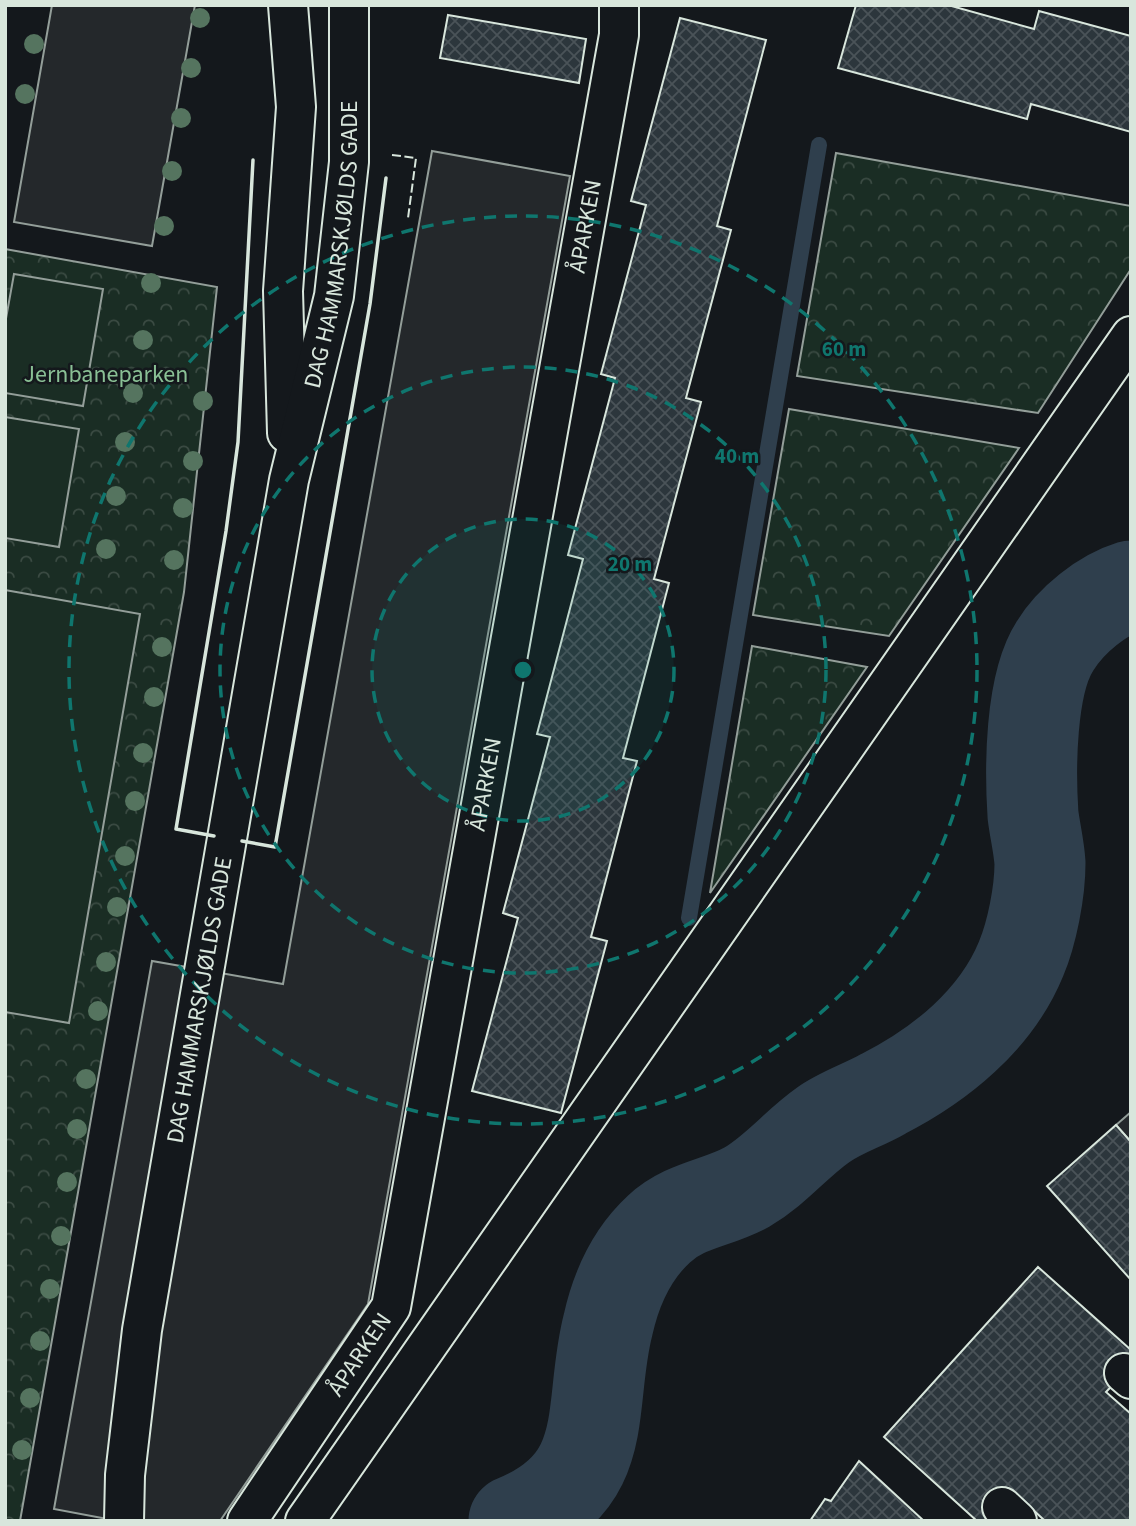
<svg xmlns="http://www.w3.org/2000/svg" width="1136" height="1526" font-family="'Source Sans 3',sans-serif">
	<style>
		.park { fill: url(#park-crowns); stroke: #939e99; stroke-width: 2 }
		.pitch { fill: #1a2d24; stroke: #939e99; stroke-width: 2 }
		.parking { fill: #24282b; stroke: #939e99; stroke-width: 2 }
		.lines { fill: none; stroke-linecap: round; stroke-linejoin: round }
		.stream { stroke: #2f3f4d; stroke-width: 16 }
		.river { stroke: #2f3f4d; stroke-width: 91 }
		.building { fill: url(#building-cross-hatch); stroke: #d8e6dc; stroke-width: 2 }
		.minor-casing { stroke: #d8e6dc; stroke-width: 42 }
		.minor { stroke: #14181c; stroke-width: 38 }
		.fence { stroke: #d8e6dc; stroke-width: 2; stroke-dasharray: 9 3.5; stroke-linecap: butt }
		.wall { stroke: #d8e6dc; stroke-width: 3.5 }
		.tree { fill: #55745f }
		.ring { fill: none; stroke: #0f766e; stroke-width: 3.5; stroke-dasharray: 12 9 }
		.labels { text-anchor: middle; stroke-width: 5; stroke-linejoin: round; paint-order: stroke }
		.street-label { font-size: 24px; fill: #d8e6dc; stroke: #14181c }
		.park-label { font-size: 24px; fill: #8ac095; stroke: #14181c }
		.centre { fill: #0f766e; stroke: #14181c; stroke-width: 3.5 }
		.ring-label { font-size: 21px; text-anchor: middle; font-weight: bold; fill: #0f766e; stroke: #14181c; stroke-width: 5; stroke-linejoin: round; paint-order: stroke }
	</style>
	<defs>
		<pattern id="park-crowns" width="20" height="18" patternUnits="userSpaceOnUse" patternTransform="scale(1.75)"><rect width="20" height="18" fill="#1a2d24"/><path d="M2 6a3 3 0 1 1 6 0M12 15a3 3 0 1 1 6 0" fill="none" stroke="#3b4b43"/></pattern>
		<pattern id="building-cross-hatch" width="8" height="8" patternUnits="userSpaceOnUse" patternTransform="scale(1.75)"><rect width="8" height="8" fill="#2c363c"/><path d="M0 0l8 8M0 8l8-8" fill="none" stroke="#4a5358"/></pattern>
	</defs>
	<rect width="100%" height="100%" fill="#14181c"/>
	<!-- park -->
	<g class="park">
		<path d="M836,153L1131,206V269L1038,413L797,376Z"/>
		<path d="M5,249L217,287L184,592L20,1521H5Z"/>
		<path d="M789,409L1019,448L889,636L753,615Z"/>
		<path d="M752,646L867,667L710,893Z"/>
	</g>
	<!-- pitch -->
	<g class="pitch">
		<path d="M14,274L103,289L83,406L5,393V324Z"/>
		<path d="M5,417L79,429L59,547L5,538Z"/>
		<path d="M5,590L140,614L69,1023L5,1012Z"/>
	</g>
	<!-- parking -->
	<g class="parking">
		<path d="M52,5H195L152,246L14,222Z"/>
		<path d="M432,151L570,176L368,1304L220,1521H118L54,1509L152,961L283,984Z"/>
		<path d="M1131,1112V1142L1116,1125Z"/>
	</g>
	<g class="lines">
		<!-- stream -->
		<path class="stream" d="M689,918L819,145"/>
		<!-- river -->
		<path class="river" d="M514,1521C614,1481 587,1407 608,1325C616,1289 632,1254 659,1229C684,1205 719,1203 747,1187C776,1170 796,1144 823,1125C841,1112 864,1105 883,1094C940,1065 996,1020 1021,959C1032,933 1040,892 1040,863C1039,847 1035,831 1033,815C1030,769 1030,685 1055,646C1071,620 1102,595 1131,586"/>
	</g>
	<!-- building -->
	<g class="building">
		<path d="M856,5H948L1034,29L1039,11L1131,36V132L1031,104L1027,119L838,68Z"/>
		<path d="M448,15L586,39L579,83L440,58Z"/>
		<path d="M680,18L766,40L717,226L731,230L686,398L701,402L654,579L669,583L623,758L637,761L591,937L607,941L561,1113L472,1091L518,918L503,913L550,737L537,734L583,559L568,555L615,378L601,374L646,205L631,201Z"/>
		<path d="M1116,1125L1131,1142V1280L1047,1186Z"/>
		<path d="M1038,1267L1131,1350V1366L1106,1392L1131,1414V1521H1045L1015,1493L990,1521H977L884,1437Z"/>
		<path d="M859,1461L924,1521H810L825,1499L831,1501Z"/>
	</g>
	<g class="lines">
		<defs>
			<g id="minor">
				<path d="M287,433L283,291L296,107L288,5"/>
				<path d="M1124,1373L1131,1379"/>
				<path d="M1002,1507L1017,1521"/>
				<path id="s1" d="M124,1521L125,1475L142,1330L289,480L334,296L349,162V5"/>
				<path id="s2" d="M247,1521L391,1307L619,35V5"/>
				<path d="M305,1521L1131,336"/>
			</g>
		</defs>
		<!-- minor casing -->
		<use href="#minor" class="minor-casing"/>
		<!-- minor -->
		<use href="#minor" class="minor"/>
		<!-- fence -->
		<path class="fence" d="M392,155L416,158L408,218"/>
		<!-- wall -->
		<g class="wall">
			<path d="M214,836L176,829L226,531L238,442L253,160"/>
			<path d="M242,841L275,847L370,304L386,178"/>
		</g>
	</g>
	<!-- trees -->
	<g class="tree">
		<circle cx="200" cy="18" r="10"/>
		<circle cx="34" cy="44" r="10"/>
		<circle cx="191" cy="68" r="10"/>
		<circle cx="25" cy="94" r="10"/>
		<circle cx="181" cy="118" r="10"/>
		<circle cx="172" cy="171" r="10"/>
		<circle cx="164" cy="226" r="10"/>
		<circle cx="151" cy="283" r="10"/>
		<circle cx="143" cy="340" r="10"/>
		<circle cx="133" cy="393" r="10"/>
		<circle cx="203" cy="401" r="10"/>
		<circle cx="125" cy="442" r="10"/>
		<circle cx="193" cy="461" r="10"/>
		<circle cx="116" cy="496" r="10"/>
		<circle cx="183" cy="508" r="10"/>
		<circle cx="106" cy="549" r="10"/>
		<circle cx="174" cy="560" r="10"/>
		<circle cx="162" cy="647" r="10"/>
		<circle cx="154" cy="697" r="10"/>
		<circle cx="143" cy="753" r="10"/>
		<circle cx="135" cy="801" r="10"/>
		<circle cx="125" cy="856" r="10"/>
		<circle cx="117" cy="907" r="10"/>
		<circle cx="106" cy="962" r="10"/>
		<circle cx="98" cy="1011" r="10"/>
		<circle cx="86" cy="1079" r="10"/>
		<circle cx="77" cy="1129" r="10"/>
		<circle cx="67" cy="1182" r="10"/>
		<circle cx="61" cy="1236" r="10"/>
		<circle cx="50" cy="1289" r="10"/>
		<circle cx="40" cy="1341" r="10"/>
		<circle cx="30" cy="1398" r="10"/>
		<circle cx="22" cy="1450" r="10"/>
	</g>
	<!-- distance rings -->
	<circle cx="523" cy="670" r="151" fill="#0f766e" fill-opacity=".12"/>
	<g class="ring">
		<circle cx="523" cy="670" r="151"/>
		<circle cx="523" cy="670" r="303"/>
		<circle cx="523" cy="670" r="454"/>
	</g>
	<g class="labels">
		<!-- street labels -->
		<g class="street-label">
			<text dy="8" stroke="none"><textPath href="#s2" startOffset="1356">ÅPARKEN</textPath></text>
			<text dy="8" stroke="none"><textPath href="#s1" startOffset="1295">DAG HAMMARSKJØLDS GADE</textPath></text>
			<text dy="8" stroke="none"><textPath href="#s2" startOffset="789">ÅPARKEN</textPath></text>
			<text dy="8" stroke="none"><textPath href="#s1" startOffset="527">DAG HAMMARSKJØLDS GADE</textPath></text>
			<text dy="8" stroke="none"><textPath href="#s2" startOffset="201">ÅPARKEN</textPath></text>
		</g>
		<!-- park labels -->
		<g class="park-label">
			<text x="106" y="382">Jernbaneparken</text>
		</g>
	</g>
	<circle cx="523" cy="670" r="10" class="centre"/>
	<g class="ring-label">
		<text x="844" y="356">60 m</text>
		<text x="737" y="463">40 m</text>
		<text x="630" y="571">20 m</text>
	</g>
	<!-- border -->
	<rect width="1136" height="1526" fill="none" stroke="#d8e6dc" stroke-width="14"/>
</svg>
